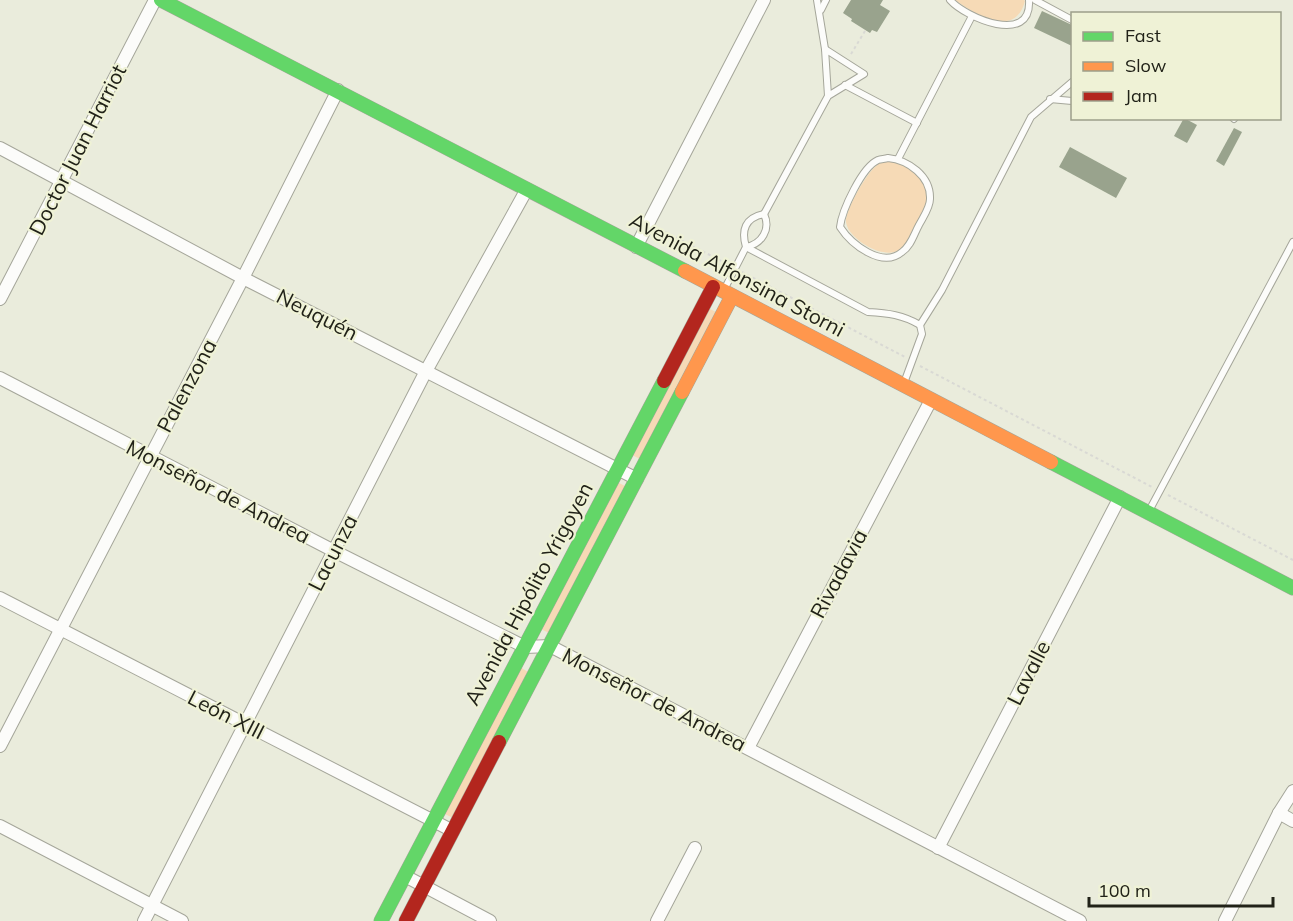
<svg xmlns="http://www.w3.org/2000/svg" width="1293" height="921" font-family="Mulish,sans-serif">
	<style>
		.green { fill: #f6dab6 }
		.building { fill: #99a38d }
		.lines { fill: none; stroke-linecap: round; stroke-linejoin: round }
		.lane-casing { stroke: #a5a69a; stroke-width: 8 }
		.street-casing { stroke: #a5a69a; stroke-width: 14 }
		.fast-casing { stroke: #a5a69a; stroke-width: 15 }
		.slow-casing { stroke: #a5a69a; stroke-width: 15 }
		.jam-casing { stroke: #a5a69a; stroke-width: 15 }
		.path { stroke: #d9d9d4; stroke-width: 2; stroke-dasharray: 3 3; stroke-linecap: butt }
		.lane { stroke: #fcfcfa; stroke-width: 6 }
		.street { stroke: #fcfcfa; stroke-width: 12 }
		.fast { stroke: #63d668; stroke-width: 14 }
		.slow { stroke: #ff974d; stroke-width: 14 }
		.jam { stroke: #b3261e; stroke-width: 14 }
		.labels { text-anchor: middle; stroke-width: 4.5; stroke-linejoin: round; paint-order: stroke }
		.street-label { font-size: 21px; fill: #212218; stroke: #eff2d6 }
	</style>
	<rect width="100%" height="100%" fill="#eaecdc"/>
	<!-- green -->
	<g class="green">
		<path d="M955,0H1024L1025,1C1015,39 976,15 955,0Z"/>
		<path d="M889,161C907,164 929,179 927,200C926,209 919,218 916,225C912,233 908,243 901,249C886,260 858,244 849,230C848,229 846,223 846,222C845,210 869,168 880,163C883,162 886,162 889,161Z"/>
		<path d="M708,308L716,312L640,459L632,455Z"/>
		<path d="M617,482L625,486L549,633L541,629Z"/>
		<path d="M520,667L528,672L453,818L445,814Z"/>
	</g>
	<!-- building -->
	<g class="building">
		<path d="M851,0H883L880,5L890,11L877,32L872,30L870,33L851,21L852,19L843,13Z"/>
		<path d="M1042,11L1072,25V46L1034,28Z"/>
		<path d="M1184,118L1197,125L1187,143L1174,136Z"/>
		<path d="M1234,128L1242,132L1224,166L1216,161Z"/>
		<path d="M1070,147L1127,178L1116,198L1059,167Z"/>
	</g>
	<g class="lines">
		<defs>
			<g id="lane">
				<path d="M817,0L825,49"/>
				<path d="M950,0C966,18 1032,46 1029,0"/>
				<path d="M1035,0L1072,20"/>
				<path d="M821,10L826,0"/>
				<path d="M845,85L917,123"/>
				<path d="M1050,99L1072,101"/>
				<path d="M1233,118L1234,119"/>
				<path d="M888,158C908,160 931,176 930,199C930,208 923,217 919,225C914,234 911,246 902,252C882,269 851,244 840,227C842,210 862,167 878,160C881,159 884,159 888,158Z"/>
				<path d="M898,159L972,16"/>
				<path d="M764,214L828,96L864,74L825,49L828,96"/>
				<path d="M746,247L868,312C888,313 903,315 920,325L922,334L904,383"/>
				<path d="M725,288L746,247C741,230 745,218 764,214C771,229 762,244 746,247"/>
				<path d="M920,325L942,290L1031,117L1072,82"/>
				<path d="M1149,511L1293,242"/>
			</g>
			<g id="street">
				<path d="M0,148L243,278L637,479"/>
				<path d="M636,247L764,0"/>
				<path d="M0,299L155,0"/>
				<path d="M0,378L334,551L525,647L550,646L1080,921"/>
				<path d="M0,598L453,831"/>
				<path d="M0,746L243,278L338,90"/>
				<path d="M748,748L931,400"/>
				<path d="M1279,813L1293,821"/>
				<path d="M0,826L182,921"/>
				<path d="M938,848L1120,497"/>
				<path d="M405,876L490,921"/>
				<path d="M144,921L426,371L527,189"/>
				<path d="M657,921L695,848"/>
				<path d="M1225,921L1279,813L1293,791"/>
			</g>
			<g id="fast">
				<path d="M161,0L685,271"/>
				<path d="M1051,462L1293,588"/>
				<path d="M499,742L682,392"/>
				<path d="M381,921L664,381"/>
			</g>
			<g id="slow">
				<path d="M685,271L1051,462"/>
				<path d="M682,392L732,296"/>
			</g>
			<g id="jam">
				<path d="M664,381L713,287"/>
				<path d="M406,921L499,742"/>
			</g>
		</defs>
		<!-- lane casing -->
		<use href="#lane" class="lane-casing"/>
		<!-- street casing -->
		<use href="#street" class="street-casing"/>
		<!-- fast casing -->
		<use href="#fast" class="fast-casing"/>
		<!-- slow casing -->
		<use href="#slow" class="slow-casing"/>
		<!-- jam casing -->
		<use href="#jam" class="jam-casing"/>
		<!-- path -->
		<g class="path">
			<path d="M851,54L865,31"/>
			<path d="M660,229L727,264"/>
			<path d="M742,272L905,357"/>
			<path d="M920,366L1152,487"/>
			<path d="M1168,495L1293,560"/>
		</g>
		<!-- lane -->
		<use href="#lane" class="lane"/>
		<!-- street -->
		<use href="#street" class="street"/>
		<!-- fast -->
		<use href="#fast" class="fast"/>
		<!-- slow -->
		<use href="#slow" class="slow"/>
		<!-- jam -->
		<use href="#jam" class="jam"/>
	</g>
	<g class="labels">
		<!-- street labels -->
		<g class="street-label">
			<text transform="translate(78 150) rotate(-63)" y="7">Doctor Juan Harriot</text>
			<text transform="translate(737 275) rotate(28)" y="7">Avenida Alfonsina Storni</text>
			<text transform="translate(317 315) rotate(27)" y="7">Neuquén</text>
			<text transform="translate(187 386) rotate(-62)" y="7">Palenzona</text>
			<text transform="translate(218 492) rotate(27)" y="7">Monseñor de Andrea</text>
			<text transform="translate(333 553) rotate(-63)" y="7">Lacunza</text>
			<text transform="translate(839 574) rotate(-62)" y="7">Rivadavia</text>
			<text transform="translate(529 594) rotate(-62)" y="7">Avenida Hipólito Yrigoyen</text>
			<text transform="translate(1029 673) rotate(-63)" y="7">Lavalle</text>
			<text transform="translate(654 700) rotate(27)" y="7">Monseñor de Andrea</text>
			<text transform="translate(226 715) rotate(27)" y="7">León XIII</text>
		</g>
	</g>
	<!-- legend -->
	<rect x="1071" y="12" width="210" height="108" fill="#eff2d6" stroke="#9d9f8a" stroke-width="1.5"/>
	<rect x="1083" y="32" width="30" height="9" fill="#63d668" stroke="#9d9f8a" stroke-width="1.5"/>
	<text x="1125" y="42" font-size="18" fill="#212218">Fast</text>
	<rect x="1083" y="62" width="30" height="9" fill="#ff974d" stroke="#9d9f8a" stroke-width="1.5"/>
	<text x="1125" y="72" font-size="18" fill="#212218">Slow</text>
	<rect x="1083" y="92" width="30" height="9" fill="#b3261e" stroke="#9d9f8a" stroke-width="1.5"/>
	<text x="1125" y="102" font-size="18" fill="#212218">Jam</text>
	<!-- scale -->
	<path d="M1089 897v9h184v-9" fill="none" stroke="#212218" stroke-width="3"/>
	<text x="1098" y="897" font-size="18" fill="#212218" stroke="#eff2d6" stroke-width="4.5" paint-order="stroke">100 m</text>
</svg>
